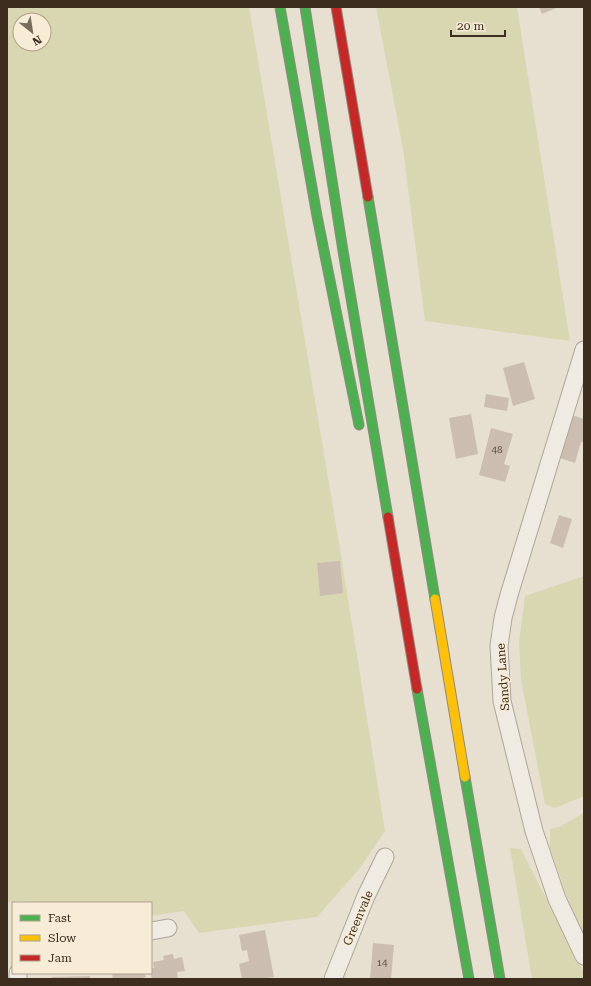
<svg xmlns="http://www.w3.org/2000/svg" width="591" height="986" font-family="'Roboto Serif',serif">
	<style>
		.green { fill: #d8d7b2; fill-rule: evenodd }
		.building { fill: #cbbeb1 }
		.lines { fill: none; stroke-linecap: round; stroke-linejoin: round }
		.street-casing { stroke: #ada598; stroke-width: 19 }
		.fast-casing { stroke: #928a7f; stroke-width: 11 }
		.slow-casing { stroke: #928a7f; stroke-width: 11 }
		.jam-casing { stroke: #928a7f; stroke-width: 11 }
		.street { stroke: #efeae2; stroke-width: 17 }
		.fast { stroke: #4caf50; stroke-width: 9 }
		.slow { stroke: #ffc107; stroke-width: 9 }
		.jam { stroke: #c62828; stroke-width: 9 }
		.labels { text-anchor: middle; stroke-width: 3; stroke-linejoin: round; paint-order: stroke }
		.number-label { font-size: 10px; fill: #605144 }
		.street-label { font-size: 12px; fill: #3d2d1f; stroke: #f7edd7 }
	</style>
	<rect width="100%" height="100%" fill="#e7e0d0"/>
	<!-- green -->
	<g class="green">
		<path d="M7,7H249L340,549L385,831L360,868L317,917L199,933L184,911L151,916V903H25L24,901L7,902ZM20,20H44V44H20Z"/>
		<path d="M376,7H517L570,341L425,321L403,149Z"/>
		<path d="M584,576V796L555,808L545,804L521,680L519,642L525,596Z"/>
		<path d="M584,813V936L568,900L550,847V829L559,827Z"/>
		<path d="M510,848L521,849L584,973V979H532Z"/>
	</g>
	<!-- building -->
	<g class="building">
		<path d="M539,7H559L542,14Z"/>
		<path d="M524,362L535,399L513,406L503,368Z"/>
		<path d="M486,394L509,398L507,411L484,407Z"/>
		<path d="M471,414L478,454L456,459L449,418Z"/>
		<path d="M572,415L584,419V442H581L575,463L560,458Z"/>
		<path d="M491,428L513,434L504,464L510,466L505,482L479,475Z"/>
		<path d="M559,515L572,519L563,548L550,543Z"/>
		<path d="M340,561L343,593L320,596L317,563Z"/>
		<path d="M265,930L274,977L262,979H242L239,964L249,961L247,950L242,951L239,935Z"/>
		<path d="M373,943L394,945L391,979H370Z"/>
		<path d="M173,954L174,959L182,957L185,971L177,972L178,979H152L150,973L151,968H154L153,962L164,960L163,956Z"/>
		<path d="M112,973H145L146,977L139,979H113Z"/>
		<path d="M90,976V979H52V977Z"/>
	</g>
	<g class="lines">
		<defs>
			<g id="street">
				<path d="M584,350L509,595L503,618L499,646L502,701L534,831L557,899L584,956"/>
				<path d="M151,931L168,928"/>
				<path d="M18,979V973"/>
				<path d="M333,979L366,896L385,857"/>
			</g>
			<g id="fast">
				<path d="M280,7L317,216L359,425"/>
				<path d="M305,7L343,251L388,517"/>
				<path d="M368,197L435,599"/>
				<path d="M417,689L469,979"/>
				<path d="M465,777L500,979"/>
			</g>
			<path id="slow" d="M435,599L465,777"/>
			<g id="jam">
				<path d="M336,7L368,197"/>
				<path d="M388,517L417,689"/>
			</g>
		</defs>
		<!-- street casing -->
		<use href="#street" class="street-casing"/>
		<!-- fast casing -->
		<use href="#fast" class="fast-casing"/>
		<!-- slow casing -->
		<use href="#slow" class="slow-casing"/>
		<!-- jam casing -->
		<use href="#jam" class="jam-casing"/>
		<!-- street -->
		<use href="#street" class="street"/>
		<!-- fast -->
		<use href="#fast" class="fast"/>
		<!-- slow -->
		<use href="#slow" class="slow"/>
		<!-- jam -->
		<use href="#jam" class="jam"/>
	</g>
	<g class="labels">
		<!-- number labels -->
		<g class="number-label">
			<text x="497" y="453">48</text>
			<text x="382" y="966">14</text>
		</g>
		<!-- street labels -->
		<g class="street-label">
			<text transform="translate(503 677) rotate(-94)" y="4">Sandy Lane</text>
			<text transform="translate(358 918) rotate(-67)" y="4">Greenvale</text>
		</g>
	</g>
	<!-- border -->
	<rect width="591" height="986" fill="none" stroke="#3d2d1f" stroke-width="16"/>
	<!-- legend -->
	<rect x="12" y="902" width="140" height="72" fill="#f7edd7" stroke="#ada08d"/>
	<rect x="20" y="915" width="20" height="6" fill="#4caf50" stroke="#ada08d"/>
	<text x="48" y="922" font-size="12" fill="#3d2d1f">Fast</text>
	<rect x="20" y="935" width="20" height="6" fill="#ffc107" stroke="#ada08d"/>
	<text x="48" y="942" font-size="12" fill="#3d2d1f">Slow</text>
	<rect x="20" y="955" width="20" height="6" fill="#c62828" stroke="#ada08d"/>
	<text x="48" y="962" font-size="12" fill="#3d2d1f">Jam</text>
	<!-- north arrow -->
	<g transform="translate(32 32) rotate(150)"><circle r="19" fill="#f7edd7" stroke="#ada08d"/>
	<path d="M0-3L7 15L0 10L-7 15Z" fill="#786c5d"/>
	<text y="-6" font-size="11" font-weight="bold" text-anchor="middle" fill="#3d2d1f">N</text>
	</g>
	<!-- scale -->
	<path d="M451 30v6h54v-6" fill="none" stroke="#3d2d1f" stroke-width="2"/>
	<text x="457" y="30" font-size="12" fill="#3d2d1f" stroke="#f7edd7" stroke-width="3" paint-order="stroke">20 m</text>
</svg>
